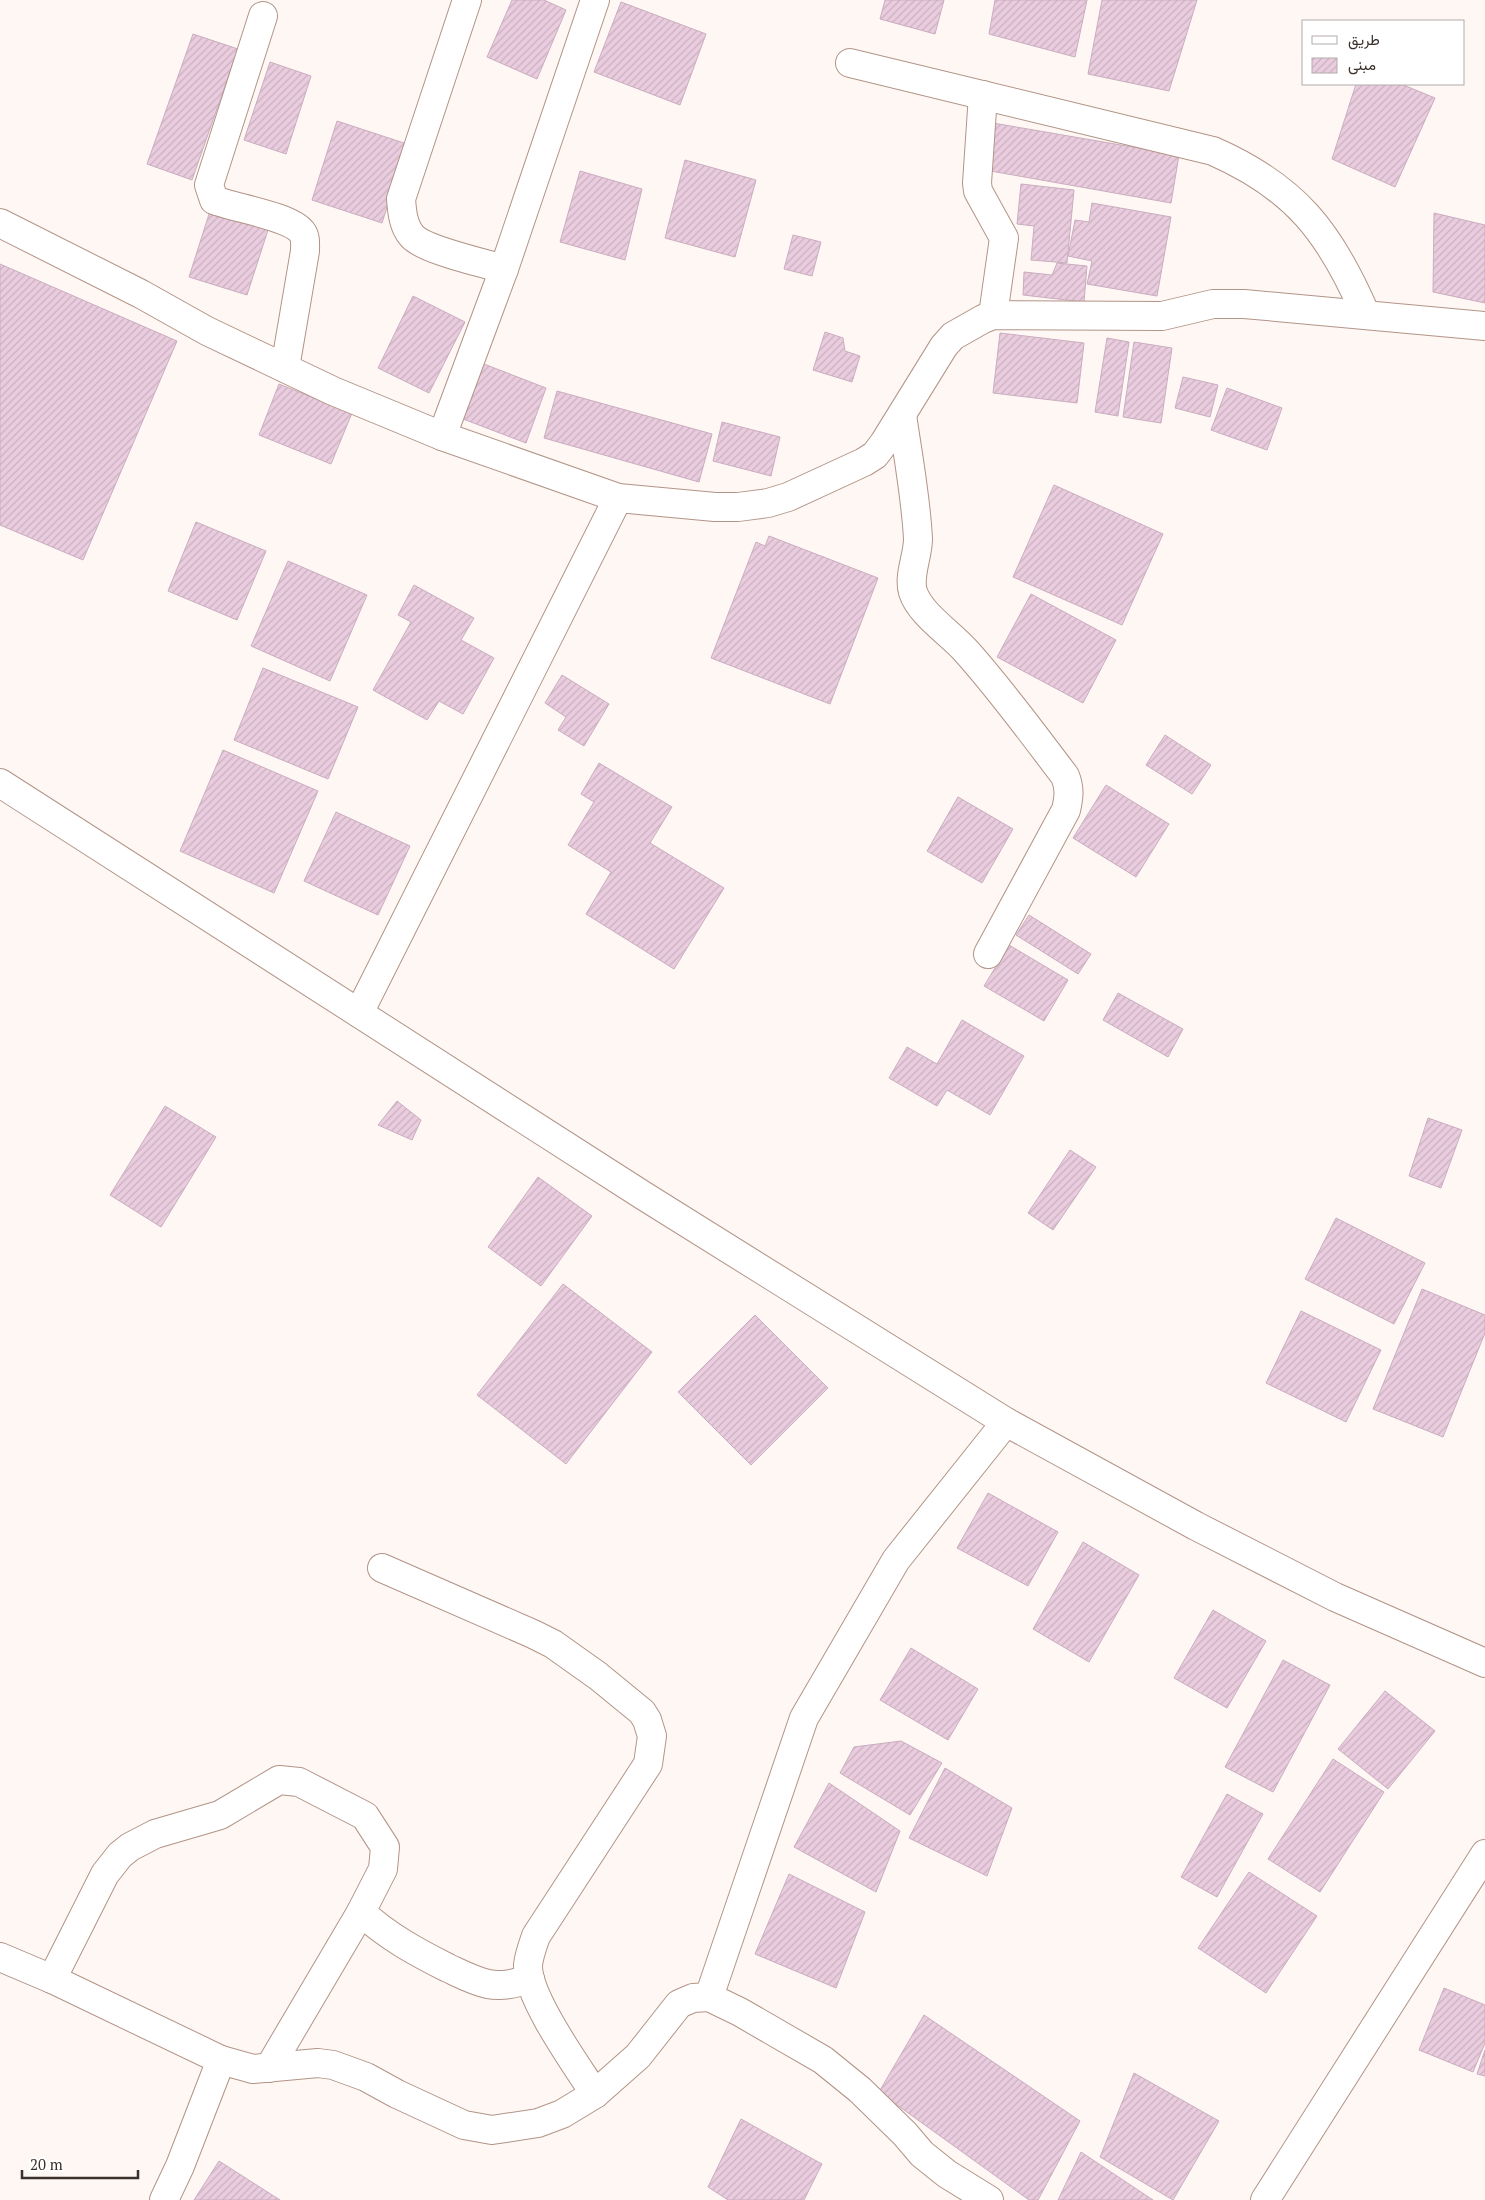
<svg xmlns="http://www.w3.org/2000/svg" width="1485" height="2200" font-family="'PT Serif',Vazirmatn,serif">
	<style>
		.building { fill: url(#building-hatch); stroke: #caadbf }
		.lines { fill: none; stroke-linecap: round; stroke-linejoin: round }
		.minor-casing { stroke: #b29486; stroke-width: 30 }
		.minor { stroke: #fff; stroke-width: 28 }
	</style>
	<defs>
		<pattern id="building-hatch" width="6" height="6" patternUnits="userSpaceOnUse" patternTransform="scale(1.25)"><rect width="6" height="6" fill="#eaccdf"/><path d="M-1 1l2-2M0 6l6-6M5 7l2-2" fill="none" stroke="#cab0c0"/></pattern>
	</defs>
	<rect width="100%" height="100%" fill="#fef7f4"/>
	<!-- building -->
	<g class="building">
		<path d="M512,0H544L566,10L537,79L487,57Z"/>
		<path d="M885,0H944L935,34L880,19Z"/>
		<path d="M995,0H1087L1075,57L989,34Z"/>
		<path d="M1102,0H1197L1169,91L1088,74Z"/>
		<path d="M621,2L706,34L680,105L594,72Z"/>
		<path d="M193,34L238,49L192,180L147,164Z"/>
		<path d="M270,62L311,76L286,154L244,140Z"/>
		<path d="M1356,84H1401L1435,98L1395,187L1332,159Z"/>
		<path d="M337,121L407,144L382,223L312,200Z"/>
		<path d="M993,123L1179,155L1171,203L985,170Z"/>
		<path d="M685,160L756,180L735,257L665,238Z"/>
		<path d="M580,171L642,189L625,260L560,242Z"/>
		<path d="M1021,184L1074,190L1067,263L1031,260L1034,226L1017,224Z"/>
		<path d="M1092,203L1171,217L1157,296L1087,284L1092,261L1068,256L1075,220L1089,222Z"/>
		<path d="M210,211L268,230L247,295L189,277Z"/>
		<path d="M1434,213L1485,225V303L1433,292Z"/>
		<path d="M793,235L821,242L812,276L784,269Z"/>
		<path d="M1057,263L1087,266L1084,302L1023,295L1024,272L1052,275Z"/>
		<path d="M0,264L177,341L83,560L0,525Z"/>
		<path d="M413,296L465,322L429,393L378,368Z"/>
		<path d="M825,332L843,338L845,351L860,356L852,382L813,370Z"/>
		<path d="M1000,333L1084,343L1077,403L993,393Z"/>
		<path d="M1107,338L1129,342L1118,416L1095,412Z"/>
		<path d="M1134,342L1172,348L1161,423L1123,417Z"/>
		<path d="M484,364L546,388L526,443L463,419Z"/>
		<path d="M1183,377L1218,385L1210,417L1175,408Z"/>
		<path d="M279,384L352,413L331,464L259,435Z"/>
		<path d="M1227,388L1282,408L1267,450L1211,430Z"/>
		<path d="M557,391L712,434L699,482L544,438Z"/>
		<path d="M722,422L780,437L771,476L713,461Z"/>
		<path d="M1054,485L1163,534L1122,625L1013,577Z"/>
		<path d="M196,522L266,551L237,620L168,591Z"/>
		<path d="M769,536L878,578L830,704L711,658L756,542L765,546Z"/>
		<path d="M288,561L367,595L330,681L251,646Z"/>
		<path d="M414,585L474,618L461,640L494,658L463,714L439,701L427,720L373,690L411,622L398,615Z"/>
		<path d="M1031,594L1116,640L1083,703L997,657Z"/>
		<path d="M263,668L358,707L328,779L234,740Z"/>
		<path d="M562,675L609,704L584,746L558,730L566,717L545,703Z"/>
		<path d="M1165,735L1211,765L1192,794L1146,765Z"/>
		<path d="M223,750L318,791L274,893L180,851Z"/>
		<path d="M599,763L672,807L650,843L724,888L674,969L586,914L611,872L568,845L594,802L581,794Z"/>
		<path d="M1106,785L1169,824L1136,877L1073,838Z"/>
		<path d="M958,797L1013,829L982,883L927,851Z"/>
		<path d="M336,812L410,846L378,915L304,881Z"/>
		<path d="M1029,915L1091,954L1078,974L1016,935Z"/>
		<path d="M1009,945L1068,980L1044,1021L984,986Z"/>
		<path d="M1118,993L1183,1029L1168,1057L1103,1020Z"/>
		<path d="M962,1020L1024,1056L990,1115L947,1090L937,1106L889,1078L907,1047L937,1064Z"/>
		<path d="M397,1101L421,1120L412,1140L378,1125Z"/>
		<path d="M165,1106L216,1137L161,1227L110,1195Z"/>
		<path d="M1428,1118L1462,1130L1441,1188L1409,1176Z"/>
		<path d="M1070,1150L1096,1167L1053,1230L1028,1213Z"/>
		<path d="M538,1177L592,1216L541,1286L488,1247Z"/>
		<path d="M1336,1218L1425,1263L1394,1324L1305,1279Z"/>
		<path d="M563,1284L652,1352L566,1464L477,1395Z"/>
		<path d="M1422,1289L1485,1315V1333L1443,1437L1373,1409Z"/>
		<path d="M1301,1311L1381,1350L1346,1422L1266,1383Z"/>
		<path d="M755,1315L828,1388L751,1465L678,1392Z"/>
		<path d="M988,1493L1058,1532L1028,1586L957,1548Z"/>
		<path d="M1083,1542L1139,1575L1089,1662L1033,1629Z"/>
		<path d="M1213,1610L1266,1641L1227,1708L1174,1678Z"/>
		<path d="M911,1648L978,1689L948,1740L880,1700Z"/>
		<path d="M1283,1660L1330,1685L1273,1792L1225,1767Z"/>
		<path d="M1385,1691L1435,1731L1388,1789L1338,1749Z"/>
		<path d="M901,1741L942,1763L910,1815L840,1773L854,1747Z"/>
		<path d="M1333,1759L1384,1792L1320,1892L1268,1859Z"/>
		<path d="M945,1768L1012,1808L987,1876L909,1838Z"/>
		<path d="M829,1783L900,1831L876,1892L794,1847Z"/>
		<path d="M1227,1794L1263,1814L1217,1897L1181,1877Z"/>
		<path d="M1249,1872L1317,1916L1266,1993L1198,1948Z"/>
		<path d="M789,1874L865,1912L836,1988L755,1954Z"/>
		<path d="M1444,1988L1485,2005V2043L1473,2072L1419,2050Z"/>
		<path d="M924,2015L1080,2121L1038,2200H1029L879,2092Z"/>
		<path d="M1485,2050V2076L1477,2074Z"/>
		<path d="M1134,2073L1219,2121L1173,2200L1100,2157Z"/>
		<path d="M741,2119L822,2164L804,2200H728L708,2187Z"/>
		<path d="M1081,2152L1153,2200H1058Z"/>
		<path d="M219,2161L280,2200H194Z"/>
	</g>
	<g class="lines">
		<defs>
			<g id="minor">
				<path d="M467,0L401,199C402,211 403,226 412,236C424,250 484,263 504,269"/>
				<path d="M263,16L209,185L214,200C234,208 290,216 302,232C306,237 305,245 305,251L285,368"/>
				<path d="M850,63L1213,151C1295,187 1330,232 1365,313"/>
				<path d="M983,95L977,183L978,191L1004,238L993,315"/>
				<path d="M0,223L141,294L207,331L333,391L442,436L618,498L715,507H738L768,503L788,497L864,462L875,455L884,443L944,346L953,336L983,319L993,315L1162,316L1213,304H1244L1485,326"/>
				<path d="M902,415C908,456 916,498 918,539C918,556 908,576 913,592C920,614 950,633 966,651C1001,690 1033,734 1065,776C1070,788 1069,797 1066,810L988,954"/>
				<path d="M442,436L504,269L595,0"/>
				<path d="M0,783L644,1196L1006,1422L1196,1526L1335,1597L1485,1663"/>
				<path d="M359,1013L618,498"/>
				<path d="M382,1568L533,1634L553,1644L598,1676L642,1712L647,1720L652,1736L648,1764L536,1936C533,1945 529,1955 528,1965C527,1997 577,2066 595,2094"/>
				<path d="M0,1957L52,1979L221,2060L253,2069L318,2063L333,2065L366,2077L397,2094L464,2125L492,2130L538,2123L562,2114L595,2094L638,2056L679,2004L693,1998L709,1997L740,2012L823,2060L860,2090L905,2134L922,2154L947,2174L989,2200"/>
				<path d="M52,1979L105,1874L120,1855L130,1847L155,1834L220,1815L279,1780L299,1782L365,1816L385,1847L383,1869L361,1912C387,1936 416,1952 448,1968C461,1974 474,1981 488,1984C503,1987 516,1983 530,1979"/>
				<path d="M709,1997L804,1718L896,1560L1006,1422"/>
				<path d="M269,2068L361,1912"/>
				<path d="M164,2200L180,2166L221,2060"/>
				<path d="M1265,2200L1485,1854"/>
			</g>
		</defs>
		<!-- minor casing -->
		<use href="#minor" class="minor-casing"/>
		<!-- minor -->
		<use href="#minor" class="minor"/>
	</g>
	<!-- legend -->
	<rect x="1302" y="20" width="162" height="65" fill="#ffffff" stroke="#b1acaa"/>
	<rect x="1312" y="36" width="25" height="8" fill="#ffffff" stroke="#b1acaa"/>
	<text x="1348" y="45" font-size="15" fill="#3c302a">طريق</text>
	<rect x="1312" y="58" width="25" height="15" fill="url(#building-hatch)" stroke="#b1acaa"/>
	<text x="1348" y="70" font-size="15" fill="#3c302a">مبنى</text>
	<!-- scale -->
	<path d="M22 2170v8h116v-8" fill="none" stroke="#3c302a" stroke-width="2.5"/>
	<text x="30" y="2170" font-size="15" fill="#3c302a" stroke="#ffffff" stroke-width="4" paint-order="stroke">20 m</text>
</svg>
